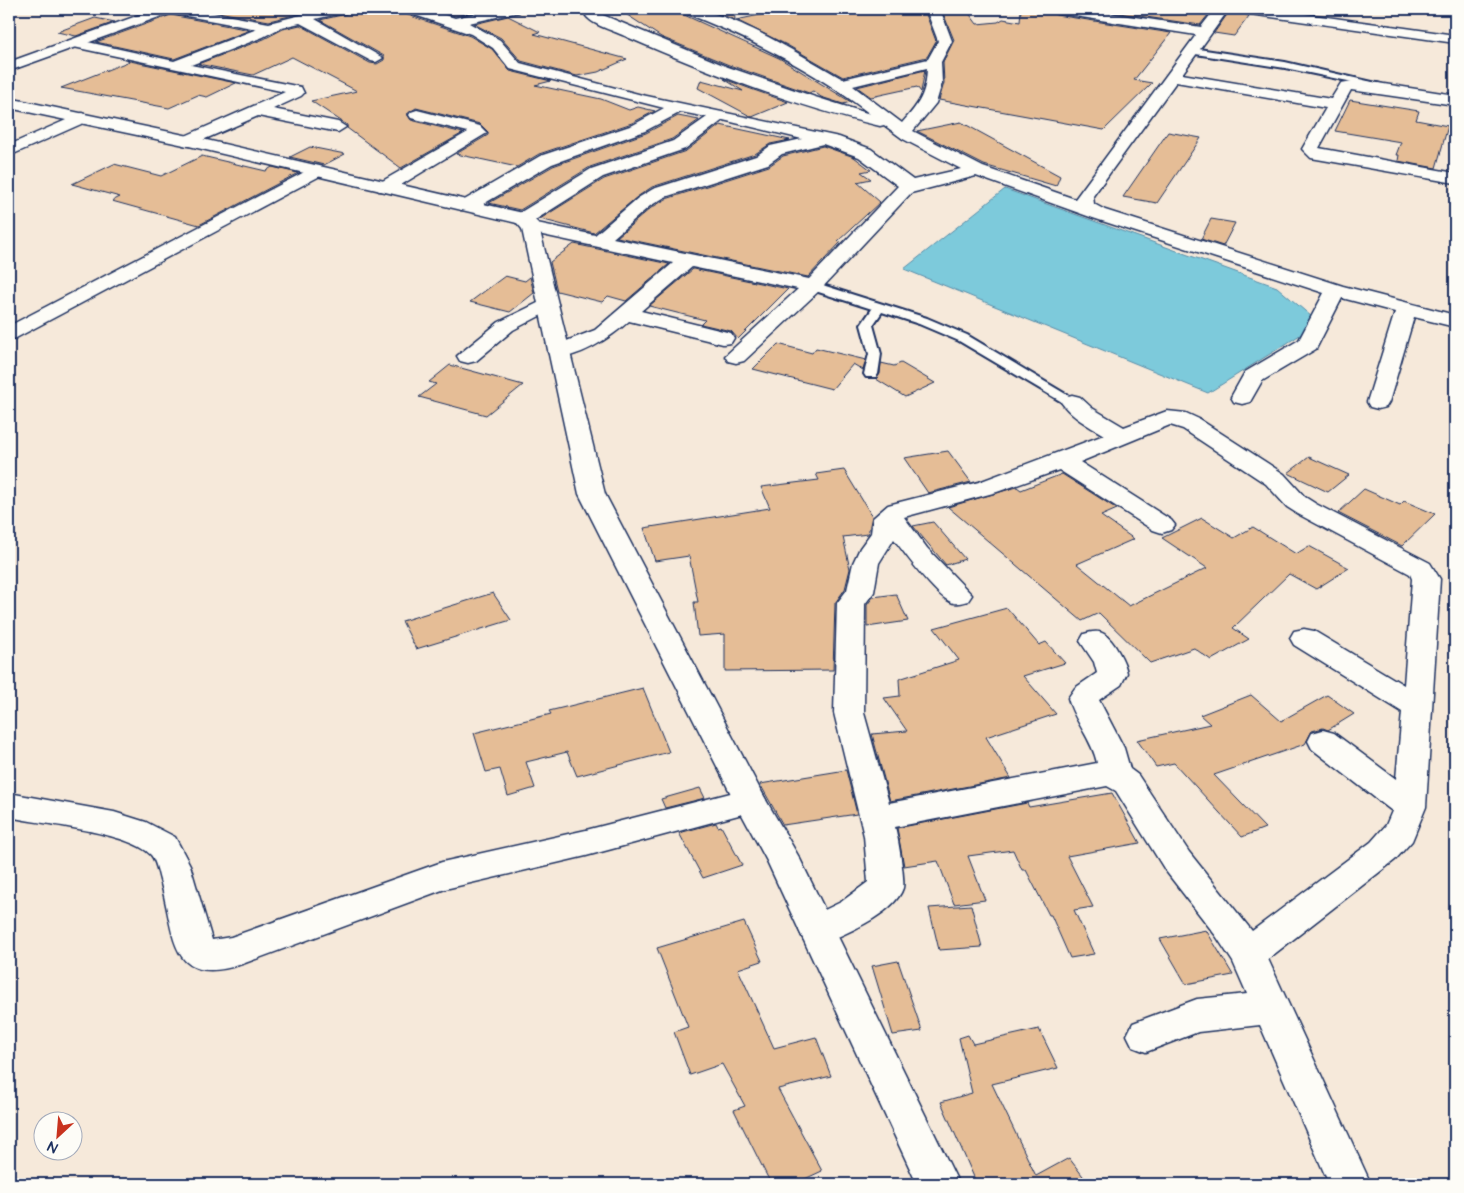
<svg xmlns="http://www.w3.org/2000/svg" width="1464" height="1193" font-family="'Architects Daughter',sans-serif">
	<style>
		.water { fill: #7dcadb; stroke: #568ca9 }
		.building { fill: #e5bd96; stroke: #1b2f5e }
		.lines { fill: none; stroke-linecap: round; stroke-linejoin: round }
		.service-casing { stroke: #1b2f5e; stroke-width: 4 }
		.minor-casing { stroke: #1b2f5e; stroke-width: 3 }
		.tertiary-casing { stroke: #1b2f5e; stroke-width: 3 }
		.service { fill: #fdfcf7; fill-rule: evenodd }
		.minor { fill: #fdfcf7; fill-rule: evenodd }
		.tertiary { fill: #fdfcf7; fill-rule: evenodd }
	</style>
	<rect width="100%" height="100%" fill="#f6e9da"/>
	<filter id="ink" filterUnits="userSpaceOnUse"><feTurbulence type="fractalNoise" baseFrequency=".02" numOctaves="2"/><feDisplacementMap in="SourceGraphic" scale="10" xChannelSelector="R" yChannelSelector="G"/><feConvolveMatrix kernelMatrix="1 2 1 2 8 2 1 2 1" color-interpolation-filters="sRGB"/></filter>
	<g filter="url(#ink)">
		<!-- water -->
		<path class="water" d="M1005,189L1277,287L1319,323L1208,393L904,269Z"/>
		<!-- building -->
		<g class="building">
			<path d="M201,9H318L269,21Z"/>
			<path d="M355,9H402L405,14L470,36L492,49L510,71L551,81L535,85L601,99L629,110L638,107L655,111L632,123L539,154L517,167L456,154L488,135V132L480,124L416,108L407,114L411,120L463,133L401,168L347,128V125L311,101L357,91L292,57L253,75L198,64L264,39L283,29L300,25L370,63L377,64L384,60V56L320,20L346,14Z"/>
			<path d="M431,9H489L455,16Z"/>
			<path d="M618,9H679L682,14L779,58L851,102L843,104L821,97L813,91L809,93L729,65L661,37Z"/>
			<path d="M701,9H734L735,20L720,14Z"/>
			<path d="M843,9H873L876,11L924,9L936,41L927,57L843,77L787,45L736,20L774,12L782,15Z"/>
			<path d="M1021,9H1047L1056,15L1171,33L1134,80L1152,83L1104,130L939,100L944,83L943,62L954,40L943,13L968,12L977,24L998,22L1003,19L1020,22Z"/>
			<path d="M1092,9H1213L1200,25Z"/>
			<path d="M1231,9L1249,16L1234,36L1214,33Z"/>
			<path d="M171,15L250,30L174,59L96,42Z"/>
			<path d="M508,16L540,32L534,34L627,59L598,72L577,76L521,61L501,38L474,24Z"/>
			<path d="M95,18L115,22L76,36L57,32Z"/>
			<path d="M130,61L236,83L207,97L198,95L169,108L61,88Z"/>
			<path d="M925,70L921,92L917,87L871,97L857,87Z"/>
			<path d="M724,79L751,89L788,102L752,117L698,88L701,80L743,91Z"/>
			<path d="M1350,100L1419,111L1416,120L1448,126L1436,168L1398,161L1399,155H1396L1401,142L1335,131Z"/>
			<path d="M678,116L699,120L672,139L590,167L520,210L489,203L553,166L646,133Z"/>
			<path d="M961,122L1060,176L1056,186L984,165L917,131Z"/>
			<path d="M720,125L790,140L770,144L755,154L652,187L637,197L594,233L540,219L604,179L686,151Z"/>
			<path d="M1168,132L1201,138L1157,203L1123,197Z"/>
			<path d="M823,146L854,157L871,170L861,172L871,179L857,182L880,202L838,241L841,242L808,277L617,237L651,208L666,199L769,166L783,156Z"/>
			<path d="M310,147L345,154L324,165L290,157Z"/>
			<path d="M202,156L266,171L272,167L298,173L199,225L112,201L120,197L72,184L114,164L161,176Z"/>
			<path d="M1211,219L1235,223L1223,246L1201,239Z"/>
			<path d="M574,244L669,264L626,301L608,296L602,302L557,291L550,262Z"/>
			<path d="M693,269L788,289L738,339L731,331L701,324L705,320L649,306Z"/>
			<path d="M505,276L525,281L530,277L534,293L510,312L470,302Z"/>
			<path d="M778,344L812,353L816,348L866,360L863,370L853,364L832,389L753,369Z"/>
			<path d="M881,363L894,366L901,363L935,383L905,397L876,379L880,374Z"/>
			<path d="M450,365L523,385L486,415L419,397L436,384L429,382Z"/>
			<path d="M948,451L971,482L928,493L904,458Z"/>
			<path d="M1309,457L1349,475L1328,492L1288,473Z"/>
			<path d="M844,470L872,516L868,534L843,537L850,569L845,589L835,603L833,670L725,671V634L698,636L694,602H698L689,556L655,561L644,528L770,508L761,487L819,480L816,474Z"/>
			<path d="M1062,474L1117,509L1101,516L1134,539L1077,564L1129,606L1207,568L1162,538L1202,518L1234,538L1253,527L1296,554L1309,546L1349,568L1316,589L1289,574L1233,628L1249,639L1211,660L1194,648L1150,663L1099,613L1082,621L948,507L1017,487L1021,490Z"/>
			<path d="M1364,489L1400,505L1404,501L1435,514L1402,546L1338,513Z"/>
			<path d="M933,522L965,559L946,565L913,526Z"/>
			<path d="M493,593L511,620L416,649L402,621Z"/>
			<path d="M896,594L908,621L867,627V605L873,597Z"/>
			<path d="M1007,608L1039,645L1046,642L1065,663L1023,676L1056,714L986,737L1011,778L890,801L872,734L907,731L884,698L900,696L899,679L959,660L934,628Z"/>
			<path d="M643,688L669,752L577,776L567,752L526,762L535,788L508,796L500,769L486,772L474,733L551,714L549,711Z"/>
			<path d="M1251,695L1281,721L1327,695L1354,714L1328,730L1323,728L1312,731L1305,744L1214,775L1265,828L1242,837L1174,763L1156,767L1137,740L1210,724L1200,715Z"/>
			<path d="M846,770L857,814L783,825L760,784Z"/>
			<path d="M700,788L705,798L665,808L661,799Z"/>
			<path d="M1112,793L1140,843L1067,856L1093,907L1074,910L1094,954L1070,958L1051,915H1049L1026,870H1022L1013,850L968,856L985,900L954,904L938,861L904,866L897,828L1027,803L1029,807Z"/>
			<path d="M716,823L718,827L721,826L742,865L703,878L679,833Z"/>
			<path d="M971,905L982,947L939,950L929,908Z"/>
			<path d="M744,922L762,961L738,969L774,1048L816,1037L831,1076L778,1089L822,1171L794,1184H771L734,1110L745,1106L722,1064L690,1075L674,1032L688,1027L657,948Z"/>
			<path d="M1206,930L1233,975L1186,984L1160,939Z"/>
			<path d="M898,961L922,1031L893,1035L872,966Z"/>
			<path d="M1039,1029L1058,1068L992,1084L1036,1176L1069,1158L1089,1184H977L941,1102L972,1093L959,1038L968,1035L973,1044Z"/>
		</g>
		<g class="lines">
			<defs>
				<g id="service">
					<path d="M1192,48L1285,62L1381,84L1377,87L1285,68L1189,53V49Z"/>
					<path d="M813,282L927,318L967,335L1079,402L1077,405H1067L959,341L919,324L882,312L873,325L881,354L878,374L876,377H866L864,374L869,354L861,325L872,309L809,289V283Z"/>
				</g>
				<g id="minor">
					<path d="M164,9H192L269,23L325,9H348L346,12L315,19L383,58L376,62L371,61L300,23L282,27L263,37L191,65L301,87L304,93L301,96L273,109L338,122L346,127L338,132L258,116L189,146L183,145L181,141L183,137L285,92L69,46L67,43L74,39L174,61L257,29L171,13Z"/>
					<path d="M404,9H425L455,18L497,9H521L519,12L469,23L500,40L520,63L642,95L839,137L871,149L913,180L961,169L903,139L884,125L880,126C794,106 708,72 627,37C615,31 594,26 586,16L593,12L598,13L728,67L815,97L870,114C814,70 749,38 683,12L681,9C725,6 803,57 843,79L928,59L938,41L926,9H940L952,41L941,62L942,83L936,103L913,131L983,167L1075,199L1196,35L1056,13L1049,9H1081L1201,27L1215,9H1229L1182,74L1331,99L1341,83L1358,80L1455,95V105L1351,90L1319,148L1455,173V183L1311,158L1302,149L1326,108L1176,82L1093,196L1094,204L1105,210L1343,286L1455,315V327L1414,317L1389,402L1386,407L1378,409L1370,407L1367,402L1395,312L1342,298L1316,349L1262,381L1250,402L1242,404L1234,402L1231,397L1245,372L1299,340L1324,293L1093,218L976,176L911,193L820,290L744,361L736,363L728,361L725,356L798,289L692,267L641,311L731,333L734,338L731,343L723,344L629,321C613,336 575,362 551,357L548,352L551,347L595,330L673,263L524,231L522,227L523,224L516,223L514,219L516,215L591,169L673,141L707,117L681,112L645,131L552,164L473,210H461L458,206L461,202L540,156L633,125L664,108L510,69L493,48L471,34L406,12ZM927,68C926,95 919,104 902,123L853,86ZM723,120L802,139L770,146L756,156L653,189L638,198L595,235L532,222L603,177L685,149ZM823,144L859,157L898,186L809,279L613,238L650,206L665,197L768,164L782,154Z"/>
					<path d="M1236,9H1270L1455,35V43L1243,13Z"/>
					<path d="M417,110L480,126L487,133L391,191H379L376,187L379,183L468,132L411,118L409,115L411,112Z"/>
					<path d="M82,113L90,118L88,121L9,156V145Z"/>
					<path d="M314,167L320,168L323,172L320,176L16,338L9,340V326Z"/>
					<path d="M548,298L555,300L558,304L555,308L513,330L476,361L468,363L460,361L457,356L499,322Z"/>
					<path d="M1072,395L1080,397L1092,408L1124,427L1167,411L1186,413L1199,419L1284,474L1305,497L1316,504L1430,563L1440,579L1426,807L1412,841L1395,860L1268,959L1371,1184H1329L1260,1025L1198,1032L1146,1052L1133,1047L1127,1035L1133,1023L1197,999L1247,994L1233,962L1216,936L1165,870L1116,791L1107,786L895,827C898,837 905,879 903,888C895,914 840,937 817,945L804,940L799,930L804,920L841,902L868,882L864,836L834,713L837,603L847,590L853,563L860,548L871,533L873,518L888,505L979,482L1104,435C1089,426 1071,417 1061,402L1064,397ZM1170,425L1183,429L1266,484L1287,507L1298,514L1410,574L1412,579L1404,685L1314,631L1304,629L1294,631L1290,638L1294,645L1402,712L1396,779L1334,733L1323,730L1312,733L1308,741L1312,749L1392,811L1386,825L1371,842L1252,931L1189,852L1138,775L1130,769L1124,748L1099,700L1121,685L1127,673C1125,661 1114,641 1104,634C1098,630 1090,632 1084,634L1080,641L1094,662L1097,673L1075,688L1068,698C1074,721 1092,739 1097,763L889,803L864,713L865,604L874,592L879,563L894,539C904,553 935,594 949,601C955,605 961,603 968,601L972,595L927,548L904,517L997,492L1059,470L1153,530L1162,533L1171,530L1175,525L1171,520L1080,462Z"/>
					<path d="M750,788L761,791L766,800L761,809L586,856L445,889L245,963C167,990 176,935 160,880C158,873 156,861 151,855C130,832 41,824 9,817V793L114,812L146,822L175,837L190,865L212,940L231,937L442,862L586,830Z"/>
				</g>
				<g id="tertiary">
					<path d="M156,9H175L173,12L9,71V62Z"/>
					<path d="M9,98L189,136L523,213L530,215L538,223L605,494L763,795L800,859L959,1184H917L767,861L734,800L579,494L522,229L517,223L189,146L9,108Z"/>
				</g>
			</defs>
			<!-- service casing -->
			<use href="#service" class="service-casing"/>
			<!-- minor casing -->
			<use href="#minor" class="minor-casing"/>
			<!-- tertiary casing -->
			<use href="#tertiary" class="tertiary-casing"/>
			<!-- service -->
			<use href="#service" class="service"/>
			<!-- minor -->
			<use href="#minor" class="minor"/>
			<!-- tertiary -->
			<use href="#tertiary" class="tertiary"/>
		</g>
	</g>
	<!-- margin -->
	<rect width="1464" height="1193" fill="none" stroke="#fdfcf7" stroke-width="30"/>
	<rect x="15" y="15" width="1434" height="1163" fill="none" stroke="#1b2f5e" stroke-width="2" filter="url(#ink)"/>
	<!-- north arrow -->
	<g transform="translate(58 1136) rotate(206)"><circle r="24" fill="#fdfcf7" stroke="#a3aaba"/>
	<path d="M0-4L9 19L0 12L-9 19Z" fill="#c8321e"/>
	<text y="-8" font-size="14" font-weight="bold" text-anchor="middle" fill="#1b2f5e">N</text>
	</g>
</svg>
